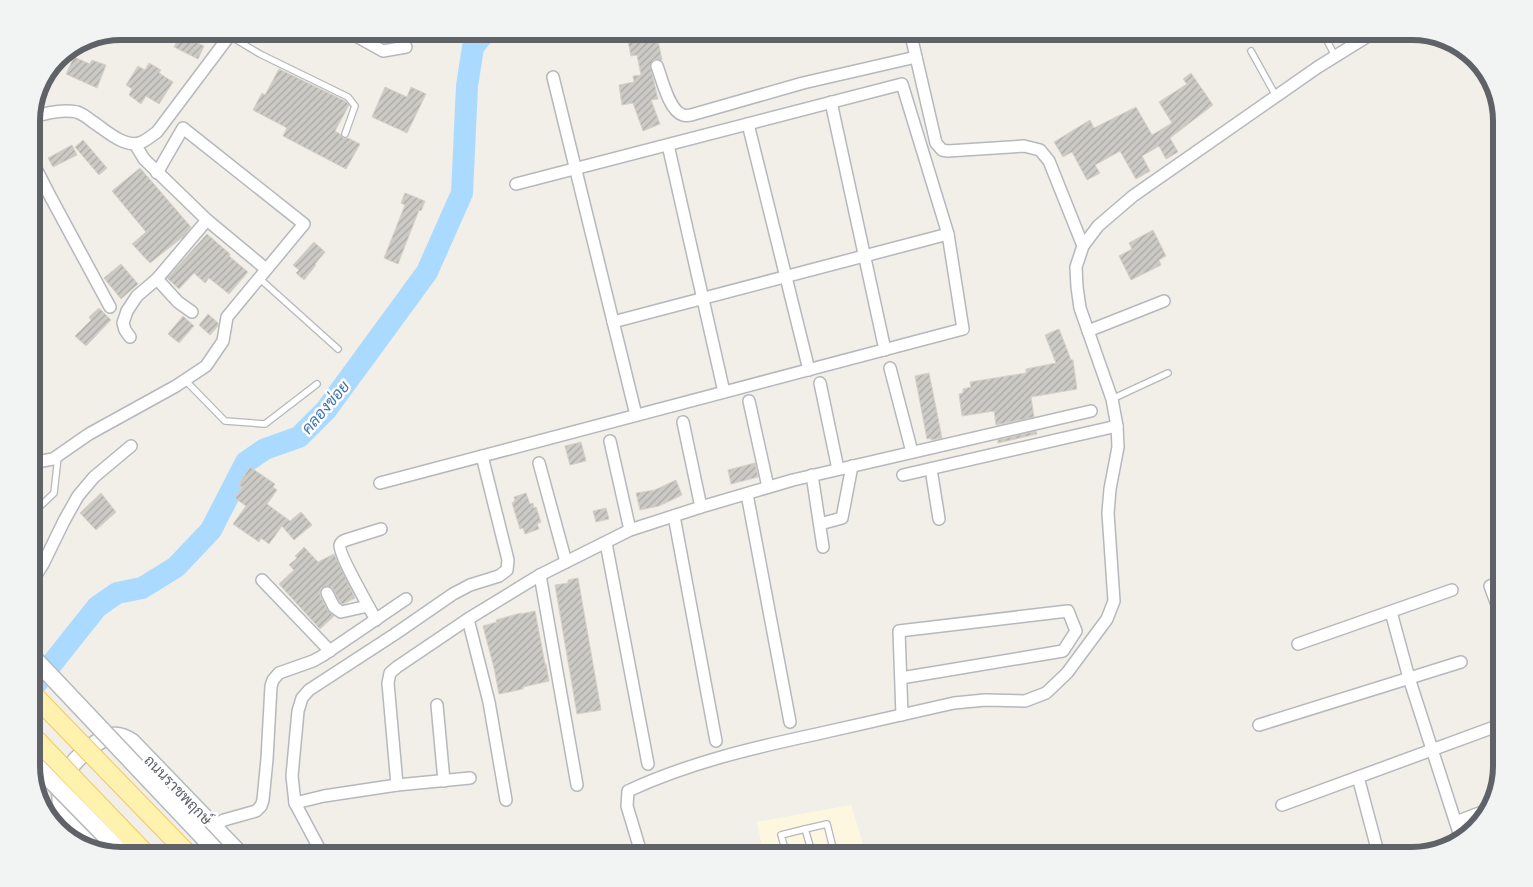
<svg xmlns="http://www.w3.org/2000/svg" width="1533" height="887" font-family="'Fira Sans Condensed',Sarabun,sans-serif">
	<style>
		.commercial { fill: #fef7e0 }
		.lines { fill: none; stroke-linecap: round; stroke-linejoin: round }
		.river { stroke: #aadaff; stroke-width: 22 }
		.building { fill: url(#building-hatch); stroke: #d6d1c6 }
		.lane-casing { stroke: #b5b8bc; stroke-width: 8 }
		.street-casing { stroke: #b5b8bc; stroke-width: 14 }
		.secondary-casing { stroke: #b6babf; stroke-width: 19 }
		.lane { stroke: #fff; stroke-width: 5.5 }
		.street { stroke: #fff; stroke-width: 11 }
		.secondary { stroke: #fff; stroke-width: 16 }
		.secondary-bridge-casing { stroke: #b6babf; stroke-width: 19; stroke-linecap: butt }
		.primary-bridge-casing { stroke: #f2c960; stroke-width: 20; stroke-linecap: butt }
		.secondary-bridge { stroke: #fff; stroke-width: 16 }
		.primary-bridge { stroke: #fff2af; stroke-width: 18 }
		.labels { text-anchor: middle; stroke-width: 5; stroke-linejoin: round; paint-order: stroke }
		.street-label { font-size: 15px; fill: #5f6368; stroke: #fff }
		.water-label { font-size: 16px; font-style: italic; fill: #4174aa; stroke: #fff }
		.rim { fill: none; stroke: #5f6368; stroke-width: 6 }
	</style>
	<defs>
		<pattern id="building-hatch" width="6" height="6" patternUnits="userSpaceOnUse" patternTransform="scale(1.25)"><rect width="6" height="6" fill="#cccac5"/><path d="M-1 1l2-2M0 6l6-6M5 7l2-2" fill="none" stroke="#a9a8a4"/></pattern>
	</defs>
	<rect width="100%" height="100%" fill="#f1efe8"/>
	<!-- commercial -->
	<path class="commercial" d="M851,805L867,856H764L757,822Z"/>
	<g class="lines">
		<!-- river -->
		<path class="river" d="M31,690L97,607L117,593L142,588L176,567L211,530L246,462L265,449L299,437L326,410L427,272L462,193L467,86L473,47L486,31"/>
	</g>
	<!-- building -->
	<g class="building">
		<path d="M632,31H656L662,60L654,59L650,65L658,99L651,100L660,124L643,131L633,103L622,105L619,85L634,82L633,76L641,75L637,55L631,56L628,41L633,39Z"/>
		<path d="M180,35L204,46L198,59L174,47Z"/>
		<path d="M74,57L90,64L92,60L106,65L97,88L66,74Z"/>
		<path d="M149,63L161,70L159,73L173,82L159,104L146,96L141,104L129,95L132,89L126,85L138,66L145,70Z"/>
		<path d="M279,69L345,101L349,105L335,131L340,134L343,138H348L360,144L346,169L283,136L287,128L253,110L262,93L265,95Z"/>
		<path d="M1191,73L1213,105L1170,138L1178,152L1166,159L1159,146L1142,156L1150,171L1136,179L1120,151L1095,165L1100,173L1087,180L1072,152L1063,157L1054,142L1090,120L1094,128L1136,107L1152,135L1172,123L1159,102L1187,84L1183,79Z"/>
		<path d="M385,87L407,97L411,87L426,94L407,133L372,117Z"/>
		<path d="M83,140L107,168L99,175L75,147Z"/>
		<path d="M72,145L77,155L53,167L48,158Z"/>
		<path d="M140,168L191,227L184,236L150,263L132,244L146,232L112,191Z"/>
		<path d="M405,193L425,201L421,211L419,210L398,264L384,258L405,205L401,203Z"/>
		<path d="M1153,230L1166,256L1159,260L1161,265L1131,280L1119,256L1132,249L1129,243Z"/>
		<path d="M207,234L230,254L229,256L248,272L229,294L209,278L205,283L194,273L179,289L167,278Z"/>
		<path d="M314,242L325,252L315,264L316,265L304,280L296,273L299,270L293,265Z"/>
		<path d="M121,264L138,284L121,299L104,278Z"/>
		<path d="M99,308L111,320L86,346L75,336L91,320L89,317Z"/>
		<path d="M208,314L218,323V326L210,335L199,325Z"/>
		<path d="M183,316L194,326L179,343L168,334Z"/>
		<path d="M1059,329L1071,360H1073L1077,389L1031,397L1034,417L996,425L994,411L962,416L959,394L963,393V389L971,387L970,382L1026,373V369L1056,363L1045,335Z"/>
		<path d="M929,373L942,438L931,440V438L927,439L915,376Z"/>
		<path d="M1036,431L1037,434L998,443V440Z"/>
		<path d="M581,442L586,461L570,465L565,446Z"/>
		<path d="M755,463L758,477L731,484L728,470Z"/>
		<path d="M250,467L275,484L273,487L277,490L267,504L290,521L301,512L312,525L294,540L282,526L269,544L261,538L259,542L233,524L246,506L235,498L242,487L238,485Z"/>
		<path d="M676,480L682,495L659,506L640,510L636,493L655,490Z"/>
		<path d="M101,493L116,512L96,530L80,513Z"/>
		<path d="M526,493L530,504L533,503L534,508L536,507L541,522L537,524L539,529L525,534L523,528L520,529L512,503L515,501L514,497Z"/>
		<path d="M606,508L609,519L596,522L593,511Z"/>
		<path d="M304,547L318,562L334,554L355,598L343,604L340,602L332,587L327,586L321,588L320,592V596L328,611L334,616L320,629L279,584L294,570L289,565L297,558L295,556Z"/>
		<path d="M578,578L601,710L577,714L555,585L568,583V580Z"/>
		<path d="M535,611L545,664H546L549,681L523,687V689L499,694L494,668L483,626L497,622L496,620L521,613V614Z"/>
	</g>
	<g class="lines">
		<defs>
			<g id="lane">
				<path d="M1322,31L1335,56"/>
				<path d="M230,36L260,54L348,97L355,106L345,134"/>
				<path d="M1251,51L1276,96"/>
				<path d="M259,278L338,349"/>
				<path d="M185,380L225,421L265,424L317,384"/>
				<path d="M1112,399L1168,373"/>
				<path d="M31,515L54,493L58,457"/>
				<path d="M805,829L827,824L835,856"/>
				<path d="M787,856L781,835L805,829L813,856"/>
			</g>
			<g id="street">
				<path d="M347,31L383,51L406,47"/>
				<path d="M910,31L936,143L942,150L948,151L1024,146L1040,150L1049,161L1083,246"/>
				<path d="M657,66C662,79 669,111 683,115C686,116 689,115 691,115L803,83L916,57"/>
				<path d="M553,77L636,415"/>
				<path d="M831,102L885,350"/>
				<path d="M31,118C45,113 62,109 77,112C83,114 88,118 93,122C107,131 127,151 144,141C149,138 153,135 157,132L233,31"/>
				<path d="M748,124L809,370"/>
				<path d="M668,145L724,392"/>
				<path d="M31,159L50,196L110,307"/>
				<path d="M207,220L266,269"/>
				<path d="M157,279L178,302L192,312"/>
				<path d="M613,322L948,234"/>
				<path d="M1088,331L1164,301"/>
				<path d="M130,337L125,330L123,323L127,311L137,296L157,279L207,220L144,159L135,144"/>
				<path d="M890,368L912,452"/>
				<path d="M820,383L838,469"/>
				<path d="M749,401L768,487"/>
				<path d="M683,422L701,507"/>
				<path d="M610,441L630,530"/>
				<path d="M31,463L53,459L89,434L176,386L206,366L223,341L227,317L304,224L183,128L157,173"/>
				<path d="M539,463L566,562"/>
				<path d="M931,469L939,519"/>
				<path d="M812,475L823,547"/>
				<path d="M903,475L1117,426"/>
				<path d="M380,483L963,329L948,234L902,84L516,184"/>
				<path d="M747,494L790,722"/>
				<path d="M674,516L716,741"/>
				<path d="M820,524L842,518L852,466"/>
				<path d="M606,543L648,764"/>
				<path d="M540,575L577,785"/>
				<path d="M262,580L330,651"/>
				<path d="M1502,581L1490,586L1502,618"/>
				<path d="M31,583L43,564L64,521L78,496L94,477L131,446"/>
				<path d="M327,593L334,607L341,612L368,606"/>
				<path d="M1391,612L1409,678L1461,839"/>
				<path d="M468,619L489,702L506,800"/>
				<path d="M376,620C370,609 338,553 340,545C341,542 343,541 346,540L381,529"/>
				<path d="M1298,644L1452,590"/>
				<path d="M901,678L1063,651L1076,631L1068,611L899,631L902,715"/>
				<path d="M437,705L444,781"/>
				<path d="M1259,725L1461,662"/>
				<path d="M1358,777L1379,856"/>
				<path d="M397,785L470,778"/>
				<path d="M295,803L324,796L397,785L388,683L390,673L397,667L468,619L540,575L630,530L701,507L793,480L1091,411"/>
				<path d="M1282,805L1497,726"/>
				<path d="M1456,822L1490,809"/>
				<path d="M215,828L220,822L224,820L256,811L261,806L263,800L267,759L271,686L273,680L279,673L313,661L322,656L406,599"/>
				<path d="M322,856L319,848L295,803L292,776L298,711L302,698L309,690L395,634L453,594L470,585L499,576L507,570L508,560L482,456"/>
				<path d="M642,856L627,806L628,791C688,763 752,748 817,734C863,724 908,713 954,703L985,700L1025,701L1046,693L1067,673L1107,619L1114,601L1108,513L1110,489L1118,447L1117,426L1112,399L1080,308L1077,287L1076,267L1083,246L1098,226L1133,196L1318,67L1376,31"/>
				<path d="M1362,856L1378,850"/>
			</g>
			<path id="secondary" d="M96,849C88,841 64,816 62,807C55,783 70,764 87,750C102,738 114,729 132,742L242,856"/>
		</defs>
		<!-- lane casing -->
		<use href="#lane" class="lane-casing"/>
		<!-- street casing -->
		<use href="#street" class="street-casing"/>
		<!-- secondary casing -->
		<use href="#secondary" class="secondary-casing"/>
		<!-- lane -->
		<use href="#lane" class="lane"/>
		<!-- street -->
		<use href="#street" class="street"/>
		<!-- secondary -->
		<use href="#secondary" class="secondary"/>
		<defs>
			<g id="secondary-bridge">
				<path d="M31,655L221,856"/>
				<path d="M31,760L125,856"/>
			</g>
			<g id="primary-bridge">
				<path d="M31,692L190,856"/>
				<path d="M31,734L148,856"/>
			</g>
		</defs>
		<!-- secondary-bridge casing -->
		<use href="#secondary-bridge" class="secondary-bridge-casing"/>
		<!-- primary-bridge casing -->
		<use href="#primary-bridge" class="primary-bridge-casing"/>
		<!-- secondary-bridge -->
		<use href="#secondary-bridge" class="secondary-bridge"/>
		<!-- primary-bridge -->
		<use href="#primary-bridge" class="primary-bridge"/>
	</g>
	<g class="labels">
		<!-- street labels -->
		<g class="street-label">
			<text transform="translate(178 790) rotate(46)" y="5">ถนนราชพฤกษ์</text>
		</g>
		<!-- water labels -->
		<g class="water-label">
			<text transform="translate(325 407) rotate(-49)" y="6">คลองข่อย</text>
		</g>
	</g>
	<!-- crop -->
	<path d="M0 0H1533V887H0ZM121 40H1412A81 81 0 0 1 1493 121V766A81 81 0 0 1 1412 847H121A81 81 0 0 1 40 766V121A81 81 0 0 1 121 40Z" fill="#f2f3f3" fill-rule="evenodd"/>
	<path class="rim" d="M121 40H1412A81 81 0 0 1 1493 121V766A81 81 0 0 1 1412 847H121A81 81 0 0 1 40 766V121A81 81 0 0 1 121 40Z"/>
</svg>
